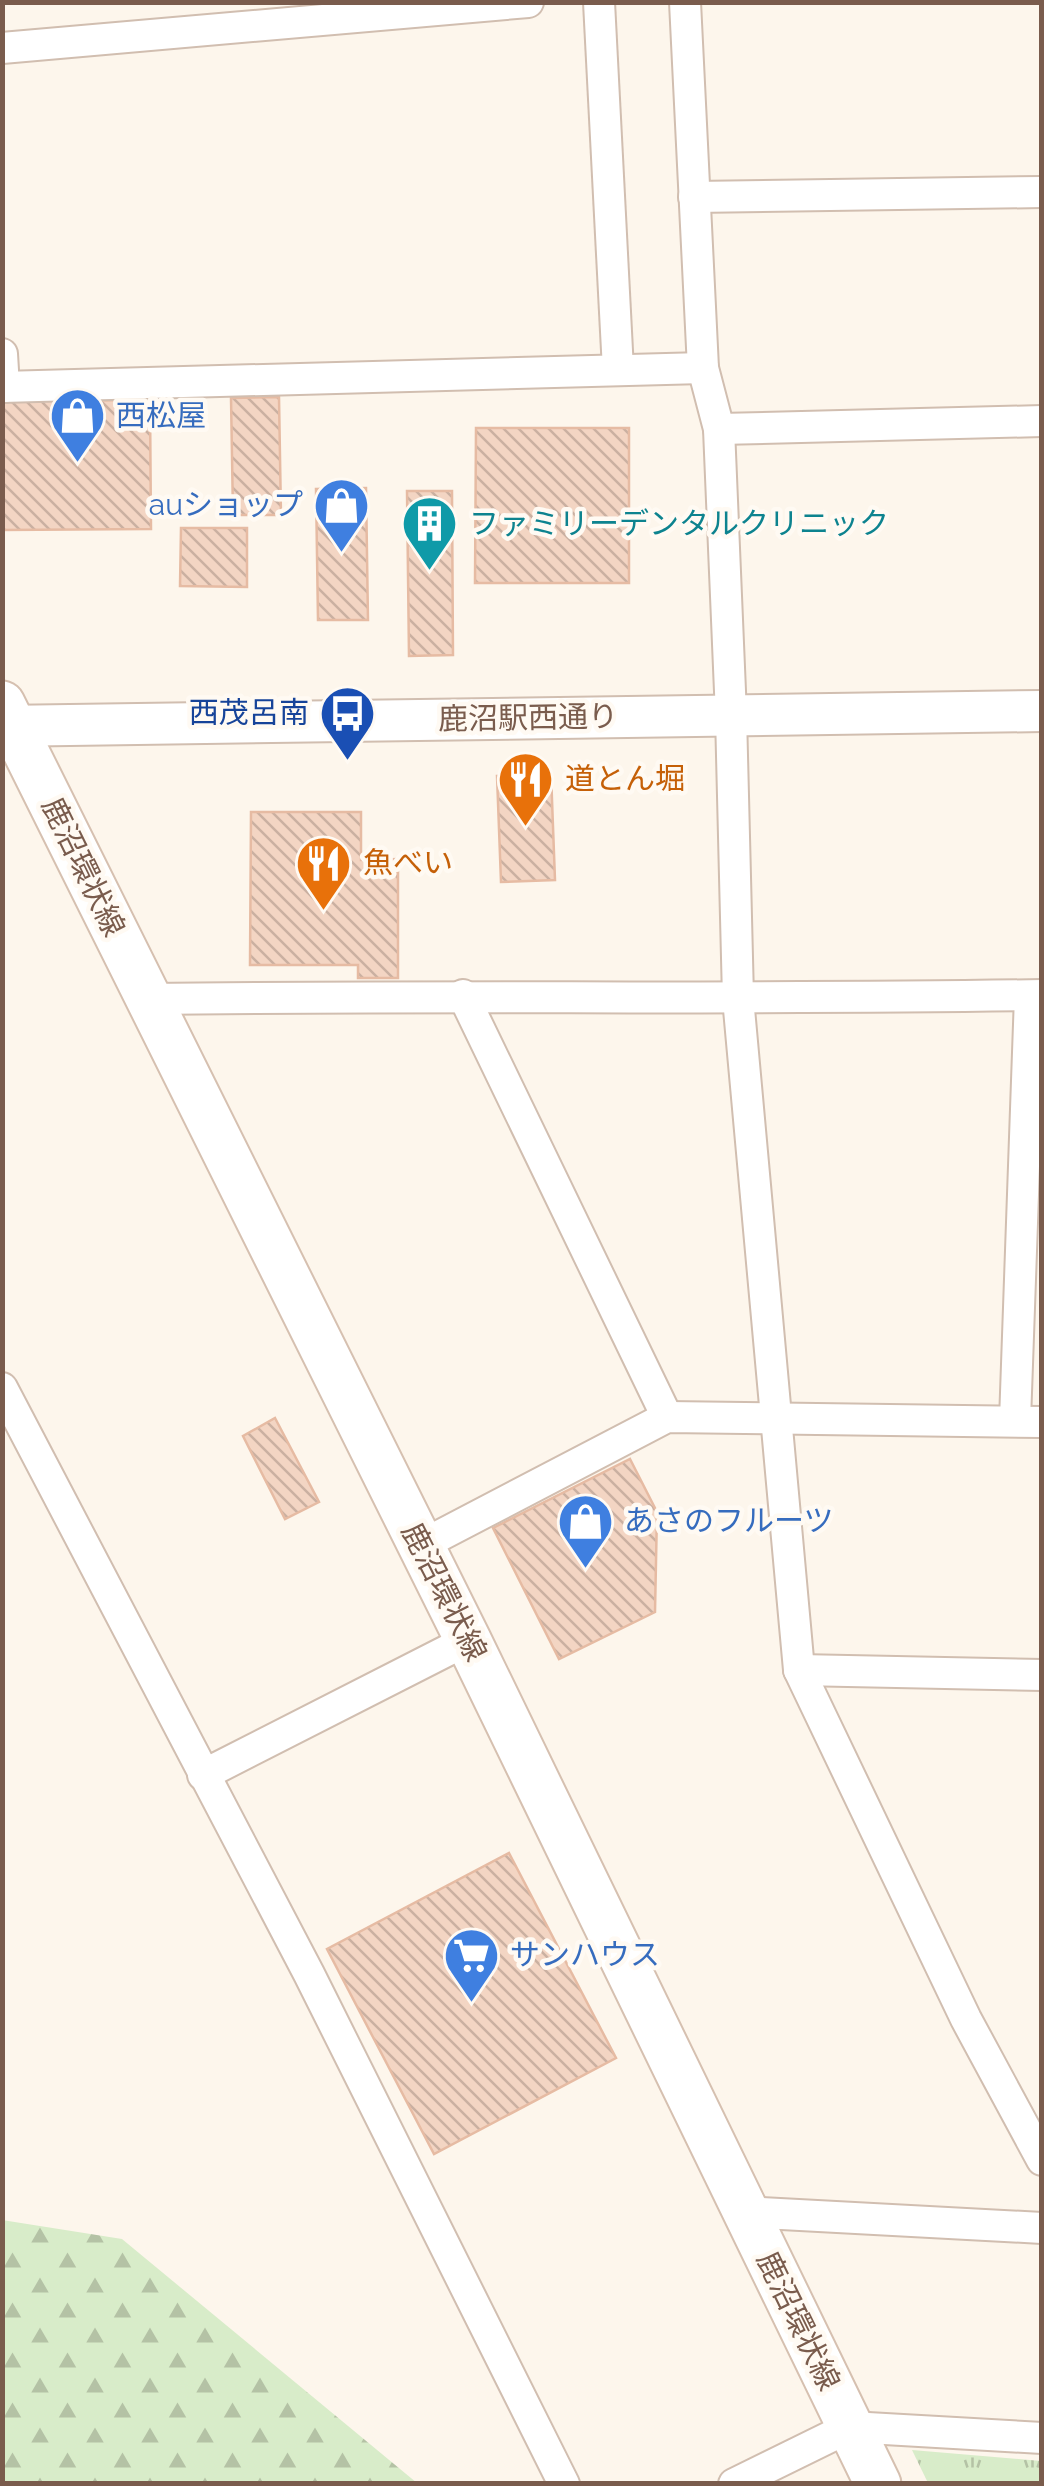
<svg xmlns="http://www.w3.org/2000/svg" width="1044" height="2486" font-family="Raleway,'Noto Sans JP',sans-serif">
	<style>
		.forest { fill: url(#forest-firs) }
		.park { fill: url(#park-tufts) }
		.building { fill: url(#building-back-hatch); stroke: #e6bba3; stroke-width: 2.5 }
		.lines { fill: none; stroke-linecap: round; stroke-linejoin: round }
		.minor-casing { stroke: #d1beb0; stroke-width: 34 }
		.tertiary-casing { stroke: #d1beb0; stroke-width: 44 }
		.secondary-casing { stroke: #d6c0b0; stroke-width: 49 }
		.minor { stroke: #fff; stroke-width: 30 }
		.tertiary { stroke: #fff; stroke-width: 40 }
		.secondary { stroke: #fff; stroke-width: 45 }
		.labels { text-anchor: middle; stroke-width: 9; stroke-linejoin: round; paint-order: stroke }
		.shop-label { font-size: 30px; fill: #366cbe; stroke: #fffaf3; text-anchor: start }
		.culture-label { font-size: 30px; fill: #0d838f; stroke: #fffaf3; text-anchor: start }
		.transit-label { font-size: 30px; fill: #164399; stroke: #fffaf3; text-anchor: end }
		.street-label { font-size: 30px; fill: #7a5c4d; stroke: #fffaf3 }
		.food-label { font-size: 30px; fill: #c56008; stroke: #fffaf3; text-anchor: start }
	</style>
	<defs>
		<pattern id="forest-firs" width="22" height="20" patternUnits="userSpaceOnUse" patternTransform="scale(2.5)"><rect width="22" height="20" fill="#d8ecc9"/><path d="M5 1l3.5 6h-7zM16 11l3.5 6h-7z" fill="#b4c2a5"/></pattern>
		<pattern id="park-tufts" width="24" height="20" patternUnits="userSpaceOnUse" patternTransform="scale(2.5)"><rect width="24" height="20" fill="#d8ecc9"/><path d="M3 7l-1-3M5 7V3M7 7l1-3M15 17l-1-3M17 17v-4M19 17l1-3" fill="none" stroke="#b4c2a5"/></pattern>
		<pattern id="building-back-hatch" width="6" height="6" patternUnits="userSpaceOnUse" patternTransform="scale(2.5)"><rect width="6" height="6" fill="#f3d5c3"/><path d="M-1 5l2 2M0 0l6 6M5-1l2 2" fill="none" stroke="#cab0a1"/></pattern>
	</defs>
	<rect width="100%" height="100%" fill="#fdf6ec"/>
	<!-- forest -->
	<path class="forest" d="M2,2220L122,2239L417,2483H3Z"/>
	<!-- park -->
	<path class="park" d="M912,2450L1041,2461V2483H928Z"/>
	<!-- building -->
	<g class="building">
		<path d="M279,397L281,515H233L231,398Z"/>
		<path d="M150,400L151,529L2,530V401Z"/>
		<path d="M476,428H629V583H475Z"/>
		<path d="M366,488L368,620H318L316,489Z"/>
		<path d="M407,491H452L453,655L409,656Z"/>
		<path d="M181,528H247V587L180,586Z"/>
		<path d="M551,773L555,880L501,882L497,776Z"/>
		<path d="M251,812H361V860L398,859V978H358V965H250Z"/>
		<path d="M275,1418L319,1502L285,1519L243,1436Z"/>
		<path d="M630,1459L657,1512L655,1612L559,1659L493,1528Z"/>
		<path d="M509,1853L616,2058L434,2154L327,1949Z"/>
	</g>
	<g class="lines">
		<defs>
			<g id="minor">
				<path d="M599,2L618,370"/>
				<path d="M685,2L703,368L719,429L731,715L738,998L799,1670L966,2019L1042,2160"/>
				<path d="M2,48L528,2"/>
				<path d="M694,197L1042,192"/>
				<path d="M2,354L4,387"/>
				<path d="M2,387L703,368"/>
				<path d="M719,429L1042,421"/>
				<path d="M463,995L667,1417"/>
				<path d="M148,999C446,995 743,1000 1042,995"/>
				<path d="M2,1388L309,1974L564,2484"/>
				<path d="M1015,1421L1030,996"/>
				<path d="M420,1546L667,1417L1042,1422"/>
				<path d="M799,1670L1042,1675"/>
				<path d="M203,1775L468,1640"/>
				<path d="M745,2212L1042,2228"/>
				<path d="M734,2484L850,2427L1042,2438"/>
			</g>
			<path id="tertiary" d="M2,726L1042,711"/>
			<path id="secondary" d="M2,704L468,1640L878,2484"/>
		</defs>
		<!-- minor casing -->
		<use href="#minor" class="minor-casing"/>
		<!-- tertiary casing -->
		<use href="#tertiary" class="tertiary-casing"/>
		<!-- secondary casing -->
		<use href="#secondary" class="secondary-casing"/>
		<!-- minor -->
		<use href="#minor" class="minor"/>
		<!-- tertiary -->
		<use href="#tertiary" class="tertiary"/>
		<!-- secondary -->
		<use href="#secondary" class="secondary"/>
	</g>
	<!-- icons -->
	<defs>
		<symbol id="shop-pin" viewBox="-11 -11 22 30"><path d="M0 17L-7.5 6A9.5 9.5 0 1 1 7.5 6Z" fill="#3f7fe0" stroke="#fffaf3"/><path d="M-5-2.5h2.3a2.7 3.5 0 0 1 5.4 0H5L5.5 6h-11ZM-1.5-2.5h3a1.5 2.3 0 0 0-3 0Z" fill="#fff"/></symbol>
		<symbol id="building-pin" viewBox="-11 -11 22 30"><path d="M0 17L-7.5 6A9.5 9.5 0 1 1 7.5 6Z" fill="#0f9aa8" stroke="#fffaf3"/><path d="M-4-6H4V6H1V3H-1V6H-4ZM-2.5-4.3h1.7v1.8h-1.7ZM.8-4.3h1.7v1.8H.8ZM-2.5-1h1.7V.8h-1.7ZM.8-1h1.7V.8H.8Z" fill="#fff"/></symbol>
		<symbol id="bus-pin" viewBox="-11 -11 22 30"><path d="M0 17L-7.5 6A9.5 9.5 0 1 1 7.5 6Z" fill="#1a4fb4" stroke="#fffaf3"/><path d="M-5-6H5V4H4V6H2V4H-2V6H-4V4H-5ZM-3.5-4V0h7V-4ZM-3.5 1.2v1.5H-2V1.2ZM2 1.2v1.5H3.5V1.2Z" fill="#fff"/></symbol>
		<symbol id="restaurant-pin" viewBox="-11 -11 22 30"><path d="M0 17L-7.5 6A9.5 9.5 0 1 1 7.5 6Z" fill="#e8710a" stroke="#fffaf3"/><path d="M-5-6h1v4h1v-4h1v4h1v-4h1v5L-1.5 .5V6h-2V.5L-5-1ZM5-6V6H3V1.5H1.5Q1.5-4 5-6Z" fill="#fff"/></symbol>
		<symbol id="supermarket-pin" viewBox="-11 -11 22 30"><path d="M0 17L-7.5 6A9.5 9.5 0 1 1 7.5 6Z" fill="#3f7fe0" stroke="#fffaf3"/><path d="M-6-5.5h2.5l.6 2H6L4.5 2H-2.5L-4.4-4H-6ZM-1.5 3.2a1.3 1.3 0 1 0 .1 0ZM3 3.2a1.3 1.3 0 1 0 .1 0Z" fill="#fff"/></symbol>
	</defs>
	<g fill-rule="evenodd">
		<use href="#shop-pin" x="46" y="384" width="63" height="86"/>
		<use href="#shop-pin" x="310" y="474" width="63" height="86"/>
		<use href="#building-pin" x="398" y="492" width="63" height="86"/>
		<use href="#bus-pin" x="316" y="682" width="63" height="86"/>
		<use href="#restaurant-pin" x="494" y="748" width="63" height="86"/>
		<use href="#restaurant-pin" x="292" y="832" width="63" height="86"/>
		<use href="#shop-pin" x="554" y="1490" width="63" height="86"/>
		<use href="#supermarket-pin" x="440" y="1924" width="63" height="86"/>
	</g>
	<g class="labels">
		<!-- shop labels -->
		<g class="shop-label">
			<text x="116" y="426">西松屋</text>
			<text x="303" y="515" text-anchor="end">auショップ</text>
			<text x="624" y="1531">あさのフルーツ</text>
			<text x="510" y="1965">サンハウス</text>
		</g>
		<!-- culture labels -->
		<g class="culture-label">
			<text x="469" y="534">ファミリーデンタルクリニック</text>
		</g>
		<!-- transit labels -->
		<g class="transit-label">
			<text x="309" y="723">西茂呂南</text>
		</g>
		<!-- street labels -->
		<g class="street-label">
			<text transform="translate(528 718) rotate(-1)" y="10">鹿沼駅西通り</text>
			<text transform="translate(83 867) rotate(64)" y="10">鹿沼環状線</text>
			<text transform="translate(444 1592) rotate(63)" y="10">鹿沼環状線</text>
			<text transform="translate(798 2321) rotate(64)" y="10">鹿沼環状線</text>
		</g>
		<!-- food labels -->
		<g class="food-label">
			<text x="565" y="789">道とん堀</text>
			<text x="363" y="873">魚べい</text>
		</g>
	</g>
	<!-- border -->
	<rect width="1044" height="2486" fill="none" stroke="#7a5c4d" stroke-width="10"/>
</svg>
